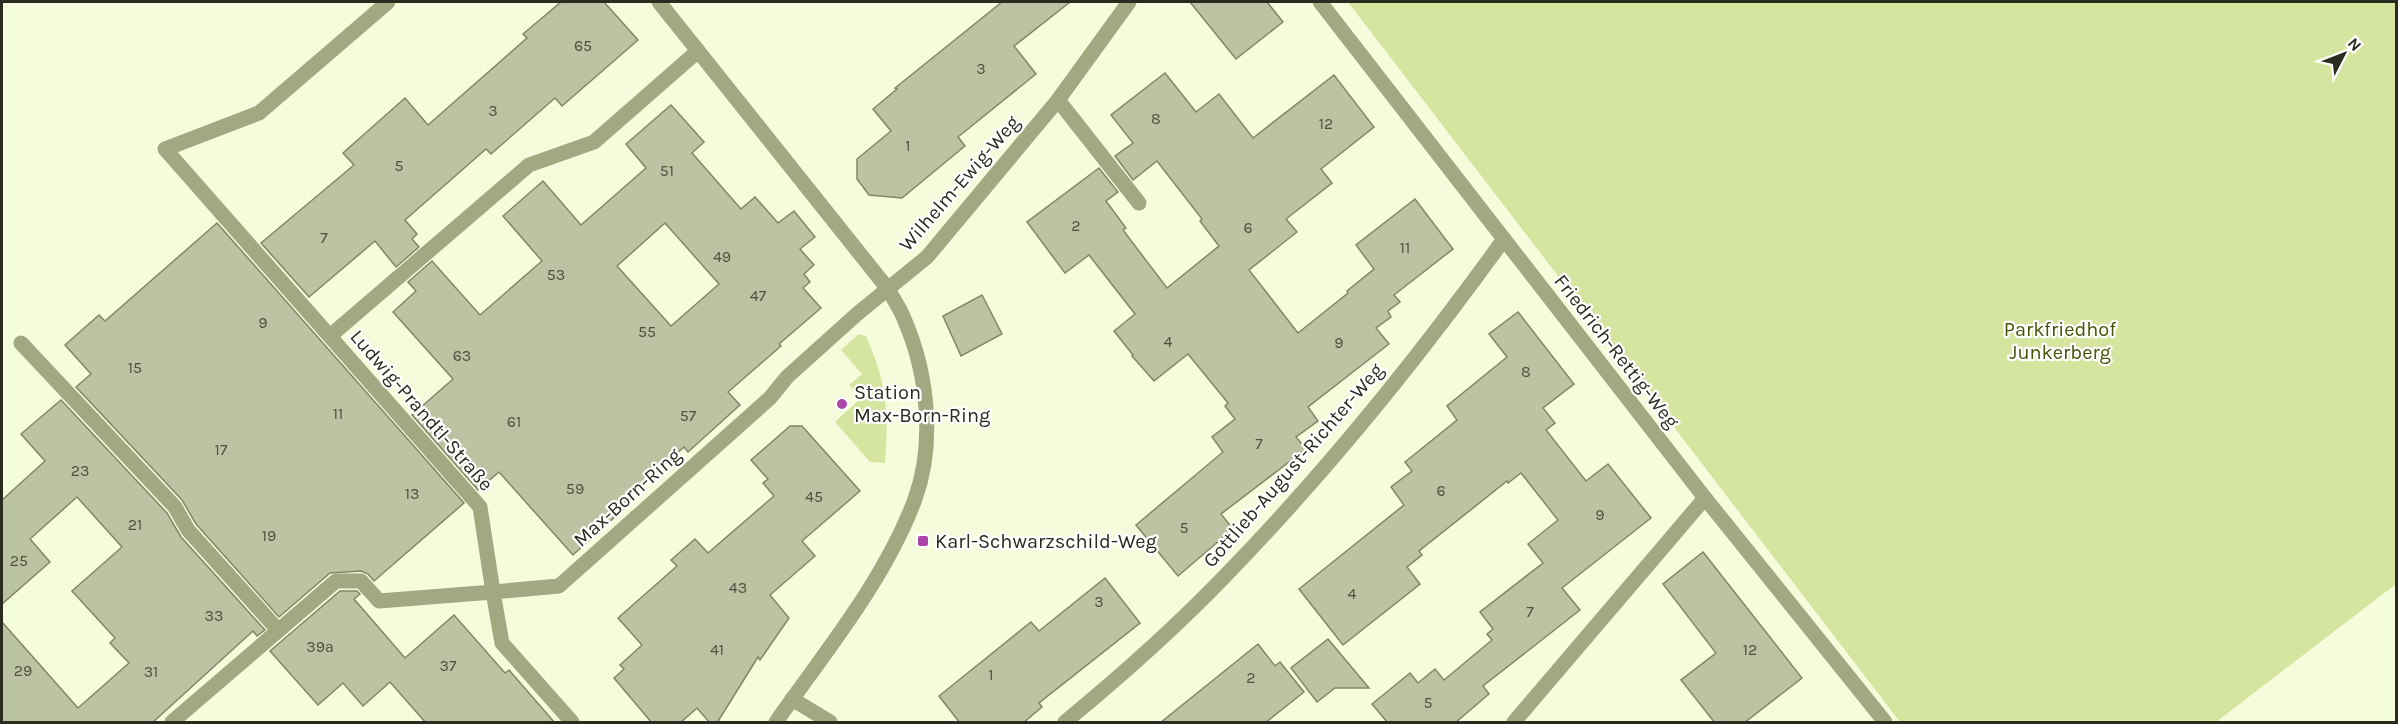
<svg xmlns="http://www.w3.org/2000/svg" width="2398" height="724" font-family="Karla,sans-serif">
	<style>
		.green { fill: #d5e49e }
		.building { fill: #bcc3a3; stroke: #808668; stroke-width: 1.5; fill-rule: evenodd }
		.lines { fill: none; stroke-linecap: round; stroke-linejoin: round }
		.street { stroke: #a0a981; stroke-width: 15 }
		.poi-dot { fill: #ab45aa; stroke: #fff; stroke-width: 2 }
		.labels { text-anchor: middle; stroke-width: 4.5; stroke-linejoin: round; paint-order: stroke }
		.number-label { font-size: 16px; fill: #4e5240 }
		.street-label { font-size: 20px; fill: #292c1f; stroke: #fff }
		.park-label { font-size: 20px; fill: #485208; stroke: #fff }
		.poi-label { font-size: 20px; fill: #292c1f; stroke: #fff; text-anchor: start }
	</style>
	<rect width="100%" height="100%" fill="#f5fcdb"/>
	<!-- green -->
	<g class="green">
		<path d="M1348,2H2396V584L2216,722H1900Z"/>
		<path d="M859,334L866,336C887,384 889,412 885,463L870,462L835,422L861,398L849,385L862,374L841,350Z"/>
	</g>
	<!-- building -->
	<g class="building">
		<path d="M561,2H604L638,40L562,106L555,98L491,154L486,149L405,220L417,234L412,239L419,247L396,267L375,241L309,297L261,243L354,165L343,153L405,98L428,125L527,38L523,34Z"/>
		<path d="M1002,2H1070L1014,46L1036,74L958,137L965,146L902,198L869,195L857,179V159L891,131L873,109L897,89L895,88Z"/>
		<path d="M1190,2H1267L1283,22L1236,59Z"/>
		<path d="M1165,73L1196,112L1219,94L1253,138L1334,75L1374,127L1321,169L1332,183L1286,219L1297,232L1249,270L1298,333L1348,293L1347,291L1374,269L1356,245L1415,199L1453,249L1394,295L1400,302L1388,311L1391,317L1376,328L1389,344L1308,407L1318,421L1296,437L1306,449L1221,514L1233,529L1178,576L1136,525L1223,452L1212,437L1235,419L1225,406L1228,403L1188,354L1154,381L1132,356L1133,355L1114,331L1135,314L1089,255L1065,273L1027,222L1099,168L1118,192L1106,201L1126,228L1123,230L1167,288L1219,246L1200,221L1202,219L1157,161L1133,180L1115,156L1133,143L1111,115Z"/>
		<path d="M671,105L704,142L692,153L741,209L755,197L778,223L794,211L815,237L800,249L814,265L804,274L810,282L803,288L821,308L779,344L781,346L728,392L740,405L688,452L684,447L624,500L628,505L573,555L499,472L478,490L412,415L453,379L393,312L416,291L408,282L432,261L480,315L542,261L503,216L543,181L581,225L646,168L626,144ZM665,223L719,284L671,326L617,266Z"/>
		<path d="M217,223L464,503L374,581L368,574L361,571L330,573L279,617L196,524L182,500L76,387L91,374L65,345L99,315L105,321Z"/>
		<path d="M982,295L1002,334L961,356L943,316Z"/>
		<path d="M1518,312L1574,384L1543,408L1555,423L1546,430L1586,481L1608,464L1651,518L1562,588L1580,610L1483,686L1489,694L1455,723H1388L1372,704L1410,673L1418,683L1435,669L1444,680L1492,640L1487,634L1493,629L1480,612L1543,563L1528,544L1558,520L1521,473L1508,483L1507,481L1419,551L1422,555L1407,567L1420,584L1343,645L1299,589L1404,505L1391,487L1412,471L1405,462L1457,420L1447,406L1507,357L1489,334Z"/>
		<path d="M61,400L167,513L181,537L265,630L257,636L253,631L152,723H2V622L78,708L129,663L110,643L115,638L72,591L122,547L77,497L30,539L50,562L2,604V500L45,461L21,434Z"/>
		<path d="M790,426H802L860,491L802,541L815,556L770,595L789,618L760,660L758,657L717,723H710L697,708L680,723H652L614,678L624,669L620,665L642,645L618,618L677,566L671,560L695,539L708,553L774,496L763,483L768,479L751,460Z"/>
		<path d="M1703,552L1802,678L1744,723H1715L1681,680L1716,653L1663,584Z"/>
		<path d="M1105,578L1140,623L1039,703L1042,707L1023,723H960L939,696L1031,622L1039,631Z"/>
		<path d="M340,591H357L360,594L354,599L405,658L454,615L505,673L509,670L555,723H426L390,682L363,706L343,683L318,705L270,651Z"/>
		<path d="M1328,639L1369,688H1335L1317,702L1291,668Z"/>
		<path d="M1258,644L1275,666L1280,662L1304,692L1265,723H1160Z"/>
	</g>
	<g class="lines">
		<!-- street -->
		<g class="street">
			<path d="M659,2L888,289C894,300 901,310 905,321C928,375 935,444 915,499C885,580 825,652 776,722"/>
			<path d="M1320,2L1705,498L1885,722"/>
			<path d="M1058,100L1139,203"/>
			<path d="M330,336L529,165L594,142L698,51"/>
			<path d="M21,343L175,507L188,530L278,630"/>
			<path d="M792,699L830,722"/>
			<path d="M172,722L336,581H361L379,601L493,592L480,507L165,149L259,113L388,2"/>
			<path d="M572,722L502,643L493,592L559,586L770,398L787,377L857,314L927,257L1058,100L1129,2"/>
			<path d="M1065,722C1121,676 1175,628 1226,575C1327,471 1419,357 1504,239"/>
			<path d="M1514,722L1705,498"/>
		</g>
	</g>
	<!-- markers -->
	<g class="poi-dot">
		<circle cx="842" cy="404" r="6"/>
		<rect x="917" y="535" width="12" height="12" rx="3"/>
	</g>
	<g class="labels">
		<!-- number labels -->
		<g class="number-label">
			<text x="583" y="51">65</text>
			<text x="981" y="74">3</text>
			<text x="493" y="116">3</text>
			<text x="1156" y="124">8</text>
			<text x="1326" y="129">12</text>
			<text x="908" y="151">1</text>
			<text x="399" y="171">5</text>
			<text x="667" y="176">51</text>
			<text x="1076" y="231">2</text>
			<text x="1248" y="233">6</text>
			<text x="324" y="243">7</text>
			<text x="1405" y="253">11</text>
			<text x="722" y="262">49</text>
			<text x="556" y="280">53</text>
			<text x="758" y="301">47</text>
			<text x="263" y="328">9</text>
			<text x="647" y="337">55</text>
			<text x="1168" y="347">4</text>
			<text x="1339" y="348">9</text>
			<text x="462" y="361">63</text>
			<text x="135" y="373">15</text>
			<text x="1526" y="377">8</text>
			<text x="338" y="419">11</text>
			<text x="688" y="421">57</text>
			<text x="514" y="427">61</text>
			<text x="1259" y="449">7</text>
			<text x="221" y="455">17</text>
			<text x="80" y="476">23</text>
			<text x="575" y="494">59</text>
			<text x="1441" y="496">6</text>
			<text x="412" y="499">13</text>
			<text x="814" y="502">45</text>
			<text x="1600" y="520">9</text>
			<text x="135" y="530">21</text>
			<text x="1184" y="533">5</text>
			<text x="269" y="541">19</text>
			<text x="19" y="566">25</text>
			<text x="738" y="593">43</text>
			<text x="1352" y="599">4</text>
			<text x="1099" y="607">3</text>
			<text x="1530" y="617">7</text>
			<text x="214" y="621">33</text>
			<text x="320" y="652">39a</text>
			<text x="717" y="655">41</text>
			<text x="1750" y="655">12</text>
			<text x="448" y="671">37</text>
			<text x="23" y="676">29</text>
			<text x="151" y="677">31</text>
			<text x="991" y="680">1</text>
			<text x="1251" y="683">2</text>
			<text x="1428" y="708">5</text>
		</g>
		<!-- street labels -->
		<g class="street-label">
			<text transform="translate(959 183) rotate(-49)" y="7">Wilhelm-Ewig-Weg</text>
			<text transform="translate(1617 351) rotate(52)" y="7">Friedrich-Rettig-Weg</text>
			<text transform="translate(422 410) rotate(49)" y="7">Ludwig-Prandtl-Straße</text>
			<text transform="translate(1293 465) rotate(-49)" y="7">Gottlieb-August-Richter-Weg</text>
			<text transform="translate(627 497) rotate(-42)" y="7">Max-Born-Ring</text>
		</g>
		<!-- park labels -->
		<g class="park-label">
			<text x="2060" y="336">Parkfriedhof<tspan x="2060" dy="23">Junkerberg</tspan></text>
		</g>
		<!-- poi labels -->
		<g class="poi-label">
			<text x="854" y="399">Station<tspan x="854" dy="23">Max-Born-Ring</tspan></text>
			<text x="935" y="548">Karl-Schwarzschild-Weg</text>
		</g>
	</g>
	<!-- border -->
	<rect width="2398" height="724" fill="none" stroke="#292c1f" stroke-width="6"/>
	<!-- north arrow -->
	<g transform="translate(2344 54) rotate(48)" stroke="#ffffff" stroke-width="4.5" paint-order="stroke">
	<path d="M0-4.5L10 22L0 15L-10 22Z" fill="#292c1f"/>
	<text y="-9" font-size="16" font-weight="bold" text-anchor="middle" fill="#292c1f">N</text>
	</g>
</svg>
